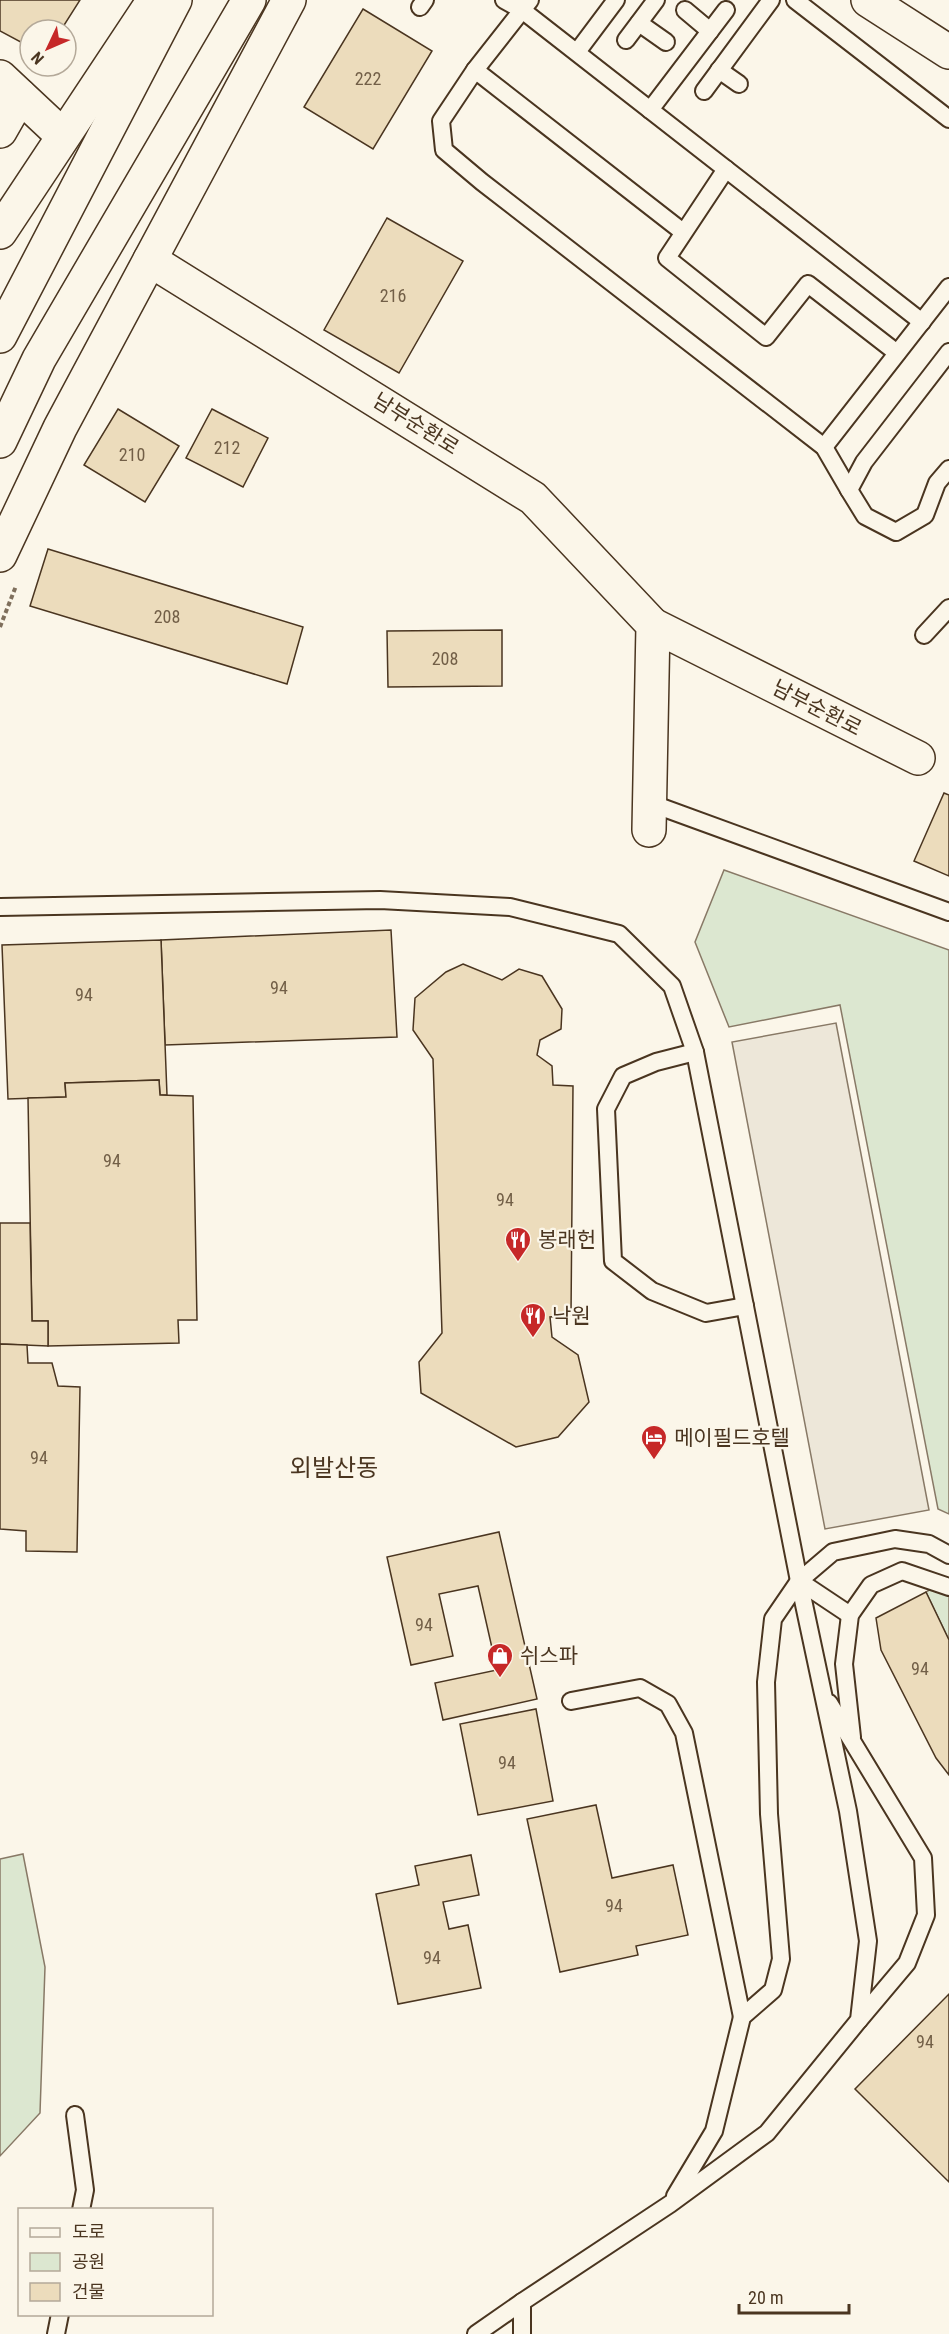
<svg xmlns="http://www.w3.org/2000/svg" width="949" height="2334" font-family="'Roboto Condensed','Noto Sans KR',sans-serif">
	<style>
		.green { fill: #dce7d0; stroke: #887966; stroke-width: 1.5 }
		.parking { fill: #ede7d9; stroke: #887966; stroke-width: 1.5 }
		.building { fill: #ecdcbc; stroke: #4a3520; stroke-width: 1.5 }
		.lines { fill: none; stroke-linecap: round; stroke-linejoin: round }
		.service-casing { stroke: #4a3520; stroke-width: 20 }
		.minor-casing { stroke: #4a3520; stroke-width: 36 }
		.primary-casing { stroke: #4a3520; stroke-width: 36 }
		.path { stroke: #7f6f5c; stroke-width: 4; stroke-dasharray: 4.5 3; stroke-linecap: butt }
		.service { stroke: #fbf6e9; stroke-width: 16 }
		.minor { stroke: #fbf6e9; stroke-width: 33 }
		.primary { stroke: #fbf6e9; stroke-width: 33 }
		.labels { text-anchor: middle; stroke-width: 4.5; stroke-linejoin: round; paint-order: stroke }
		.number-label { font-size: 18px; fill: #725f47 }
		.street-label { font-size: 21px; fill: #4a3520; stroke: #fbf6e9 }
		.poi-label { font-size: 21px; fill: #4a3520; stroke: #fbf6e9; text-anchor: start }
		.quarter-label { font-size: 24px; fill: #4a3520; stroke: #fbf6e9 }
	</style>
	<rect width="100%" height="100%" fill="#fbf6e9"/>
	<!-- green -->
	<g class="green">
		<path d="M724,870L949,950V1514L938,1509L840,1005L729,1027L695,942Z"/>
		<path d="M949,1578V1640L926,1592Z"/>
		<path d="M23,1854L45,1967L40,2113L0,2156V1859Z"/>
	</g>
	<!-- parking -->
	<path class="parking" d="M836,1023L929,1510L825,1529L732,1042Z"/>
	<!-- building -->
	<g class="building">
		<path d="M0,0H80L61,30H30V47L0,31Z"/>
		<path d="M363,9L432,51L373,149L304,107Z"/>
		<path d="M387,218L463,261L399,373L324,330Z"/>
		<path d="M118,409L179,446L145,502L84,465Z"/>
		<path d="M212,409L268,438L243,487L186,458Z"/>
		<path d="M48,549L303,627L287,684L30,606Z"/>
		<path d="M502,630V686L388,687L387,631Z"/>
		<path d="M944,793L949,795V876L914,861Z"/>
		<path d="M391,930L397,1037L165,1045L161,940Z"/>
		<path d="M161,940L167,1095H160L159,1080L65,1083L66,1097L8,1099L2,945Z"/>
		<path d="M463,964L502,980L519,969L542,976L562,1009L561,1029L540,1040L537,1055L552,1066L553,1085L573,1086L571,1315L550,1317L552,1337L578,1355L589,1402L558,1437L516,1447L421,1393L419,1362L442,1333L433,1059L413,1030L415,998L446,972Z"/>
		<path d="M159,1080L160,1095L193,1096L197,1320H178L179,1343L48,1346V1321H32L28,1098L66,1097L65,1083Z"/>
		<path d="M0,1223H30L32,1321H48V1346L0,1344Z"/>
		<path d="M0,1344L27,1345L28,1363H52L58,1386L80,1387L77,1552L26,1551V1531L0,1529Z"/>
		<path d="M499,1532L537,1699L443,1720L435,1683L497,1670L478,1586L439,1594L453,1656L411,1665L387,1557Z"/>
		<path d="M926,1592L949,1640V1775L936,1758L881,1650L876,1618Z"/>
		<path d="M536,1709L553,1801L478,1815L460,1724Z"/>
		<path d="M596,1805L612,1878L673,1865L688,1935L636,1946L638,1955L560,1972L527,1819Z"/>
		<path d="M471,1855L479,1895L443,1902L449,1929L468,1925L481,1988L398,2004L376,1894L419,1885L415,1866Z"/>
		<path d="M949,1994V2182L855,2089Z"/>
	</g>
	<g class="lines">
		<defs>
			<g id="service">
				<path d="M504,0L522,10L922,322"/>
				<path d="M530,0L475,70L441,121L444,150L482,182L824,447L849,490"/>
				<path d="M795,0L949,119"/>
				<path d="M420,7L425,0"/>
				<path d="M685,10L710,31"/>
				<path d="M639,23L666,42"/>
				<path d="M626,40L656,0"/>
				<path d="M577,52L616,0"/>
				<path d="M475,70L683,232"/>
				<path d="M719,70L739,84"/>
				<path d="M704,91L771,0"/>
				<path d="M650,110L726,10"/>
				<path d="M726,169L667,258L766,337L808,284L897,353"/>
				<path d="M949,352L864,462L849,490L865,516L896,532L925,515L937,483L949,469"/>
				<path d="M824,447L949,287"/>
				<path d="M924,635L949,608"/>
				<path d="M650,803L949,912"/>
				<path d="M0,907L380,900L510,907L619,934L672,986L695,1052L799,1581L848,1811L868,1941L859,2020L767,2133L670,2204L522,2302V2334"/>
				<path d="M695,1052L656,1062L623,1076L606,1109L613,1261L652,1291L706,1313L745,1306"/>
				<path d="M799,1581L850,1615"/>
				<path d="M571,1701L640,1688L668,1704L684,1733L742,2017"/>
				<path d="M829,1703L923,1858L926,1915L907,1963L859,2020"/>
				<path d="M852,1737L844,1664L850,1615L871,1585L902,1571L949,1587"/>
				<path d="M75,2115L85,2190L81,2210"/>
				<path d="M675,2196L714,2131L742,2017L773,1990L781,1959L769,1814L766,1682L773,1619L799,1581L833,1552L895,1539L929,1544L949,1555"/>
				<path d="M56,2334L60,2314"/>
				<path d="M476,2334L522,2302"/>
			</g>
			<g id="minor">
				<path d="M868,0L949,52"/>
				<path d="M0,77L63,136"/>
				<path d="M0,131L20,96"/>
				<path d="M150,260L533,498L653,625L649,830"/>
				<path d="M653,625L918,758"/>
			</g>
			<g id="primary">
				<path d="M0,232L154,0"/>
				<path d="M0,336L175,0"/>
				<path d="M0,441L39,359L249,0"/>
				<path d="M0,555L60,428L289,0"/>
			</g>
		</defs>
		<!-- service casing -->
		<use href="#service" class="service-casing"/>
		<!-- minor casing -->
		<use href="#minor" class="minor-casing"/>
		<!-- primary casing -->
		<use href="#primary" class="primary-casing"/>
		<!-- path -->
		<path class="path" d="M0,627L16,586"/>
		<!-- service -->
		<use href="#service" class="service"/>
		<!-- minor -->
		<use href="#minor" class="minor"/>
		<!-- primary -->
		<use href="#primary" class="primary"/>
	</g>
	<!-- icons -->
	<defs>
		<symbol id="restaurant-pin" viewBox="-11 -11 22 30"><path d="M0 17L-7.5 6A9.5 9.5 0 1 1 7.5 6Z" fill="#c62828" stroke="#fbf6e9"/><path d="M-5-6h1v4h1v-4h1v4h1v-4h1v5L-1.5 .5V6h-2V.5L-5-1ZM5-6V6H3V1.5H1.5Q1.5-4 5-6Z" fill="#fff"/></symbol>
		<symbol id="hotel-pin" viewBox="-11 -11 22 30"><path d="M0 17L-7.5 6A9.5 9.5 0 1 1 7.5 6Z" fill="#c62828" stroke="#fbf6e9"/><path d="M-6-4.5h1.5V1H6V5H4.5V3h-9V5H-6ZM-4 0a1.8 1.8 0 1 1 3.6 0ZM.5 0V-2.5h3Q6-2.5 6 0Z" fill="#fff"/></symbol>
		<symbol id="shop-pin" viewBox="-11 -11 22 30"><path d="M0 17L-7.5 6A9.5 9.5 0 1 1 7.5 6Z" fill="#c62828" stroke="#fbf6e9"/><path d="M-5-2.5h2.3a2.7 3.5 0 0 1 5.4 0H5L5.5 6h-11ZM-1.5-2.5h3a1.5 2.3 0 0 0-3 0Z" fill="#fff"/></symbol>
	</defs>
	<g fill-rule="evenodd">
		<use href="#restaurant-pin" x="503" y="1225" width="30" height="40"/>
		<use href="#restaurant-pin" x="518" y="1301" width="30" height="40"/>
		<use href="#hotel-pin" x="639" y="1423" width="30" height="40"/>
		<use href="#shop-pin" x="485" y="1641" width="30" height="40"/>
	</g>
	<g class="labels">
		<!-- number labels -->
		<g class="number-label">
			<text x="368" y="85">222</text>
			<text x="393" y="302">216</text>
			<text x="227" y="454">212</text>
			<text x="132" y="461">210</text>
			<text x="167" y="623">208</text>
			<text x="445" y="665">208</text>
			<text x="279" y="994">94</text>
			<text x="84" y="1001">94</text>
			<text x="112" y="1167">94</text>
			<text x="505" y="1206">94</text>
			<text x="39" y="1464">94</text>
			<text x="424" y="1631">94</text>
			<text x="920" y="1675">94</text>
			<text x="507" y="1769">94</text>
			<text x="614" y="1912">94</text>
			<text x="432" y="1964">94</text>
			<text x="925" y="2048">94</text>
		</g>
		<!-- street labels -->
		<g class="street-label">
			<text transform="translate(416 424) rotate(32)" y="7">남부순환로</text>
			<text transform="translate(817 708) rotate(27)" y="7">남부순환로</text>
		</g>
		<!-- poi labels -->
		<g class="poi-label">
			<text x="538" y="1247">봉래헌</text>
			<text x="552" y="1323">낙원</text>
			<text x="674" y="1445">메이필드호텔</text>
			<text x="520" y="1663">쉬스파</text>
		</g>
		<!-- quarter labels -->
		<g class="quarter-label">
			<text x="334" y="1476">외발산동</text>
		</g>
	</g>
	<!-- legend -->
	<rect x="18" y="2208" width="195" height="108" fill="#fbf6e9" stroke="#b4a999" stroke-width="1.5"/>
	<rect x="30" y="2228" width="30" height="9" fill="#fbf6e9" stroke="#b4a999" stroke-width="1.5"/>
	<text x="72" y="2238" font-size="18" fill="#4a3520">도로</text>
	<rect x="30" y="2253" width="30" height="18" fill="#dce7d0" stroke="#b4a999" stroke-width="1.5"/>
	<text x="72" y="2268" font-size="18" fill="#4a3520">공원</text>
	<rect x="30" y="2283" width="30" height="18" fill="#ecdcbc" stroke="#b4a999" stroke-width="1.5"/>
	<text x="72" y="2298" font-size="18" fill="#4a3520">건물</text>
	<!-- north arrow -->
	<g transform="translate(48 48) rotate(226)"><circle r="28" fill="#fbf6e9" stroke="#b4a999" stroke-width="1.5"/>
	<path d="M0-4.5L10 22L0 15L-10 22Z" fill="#c62828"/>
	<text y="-9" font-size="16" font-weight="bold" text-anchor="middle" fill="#4a3520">N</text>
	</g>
	<!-- scale -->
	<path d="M739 2304v9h110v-9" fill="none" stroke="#4a3520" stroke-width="3"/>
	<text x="748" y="2304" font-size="18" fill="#4a3520" stroke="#fbf6e9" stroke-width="4.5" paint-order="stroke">20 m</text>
</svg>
